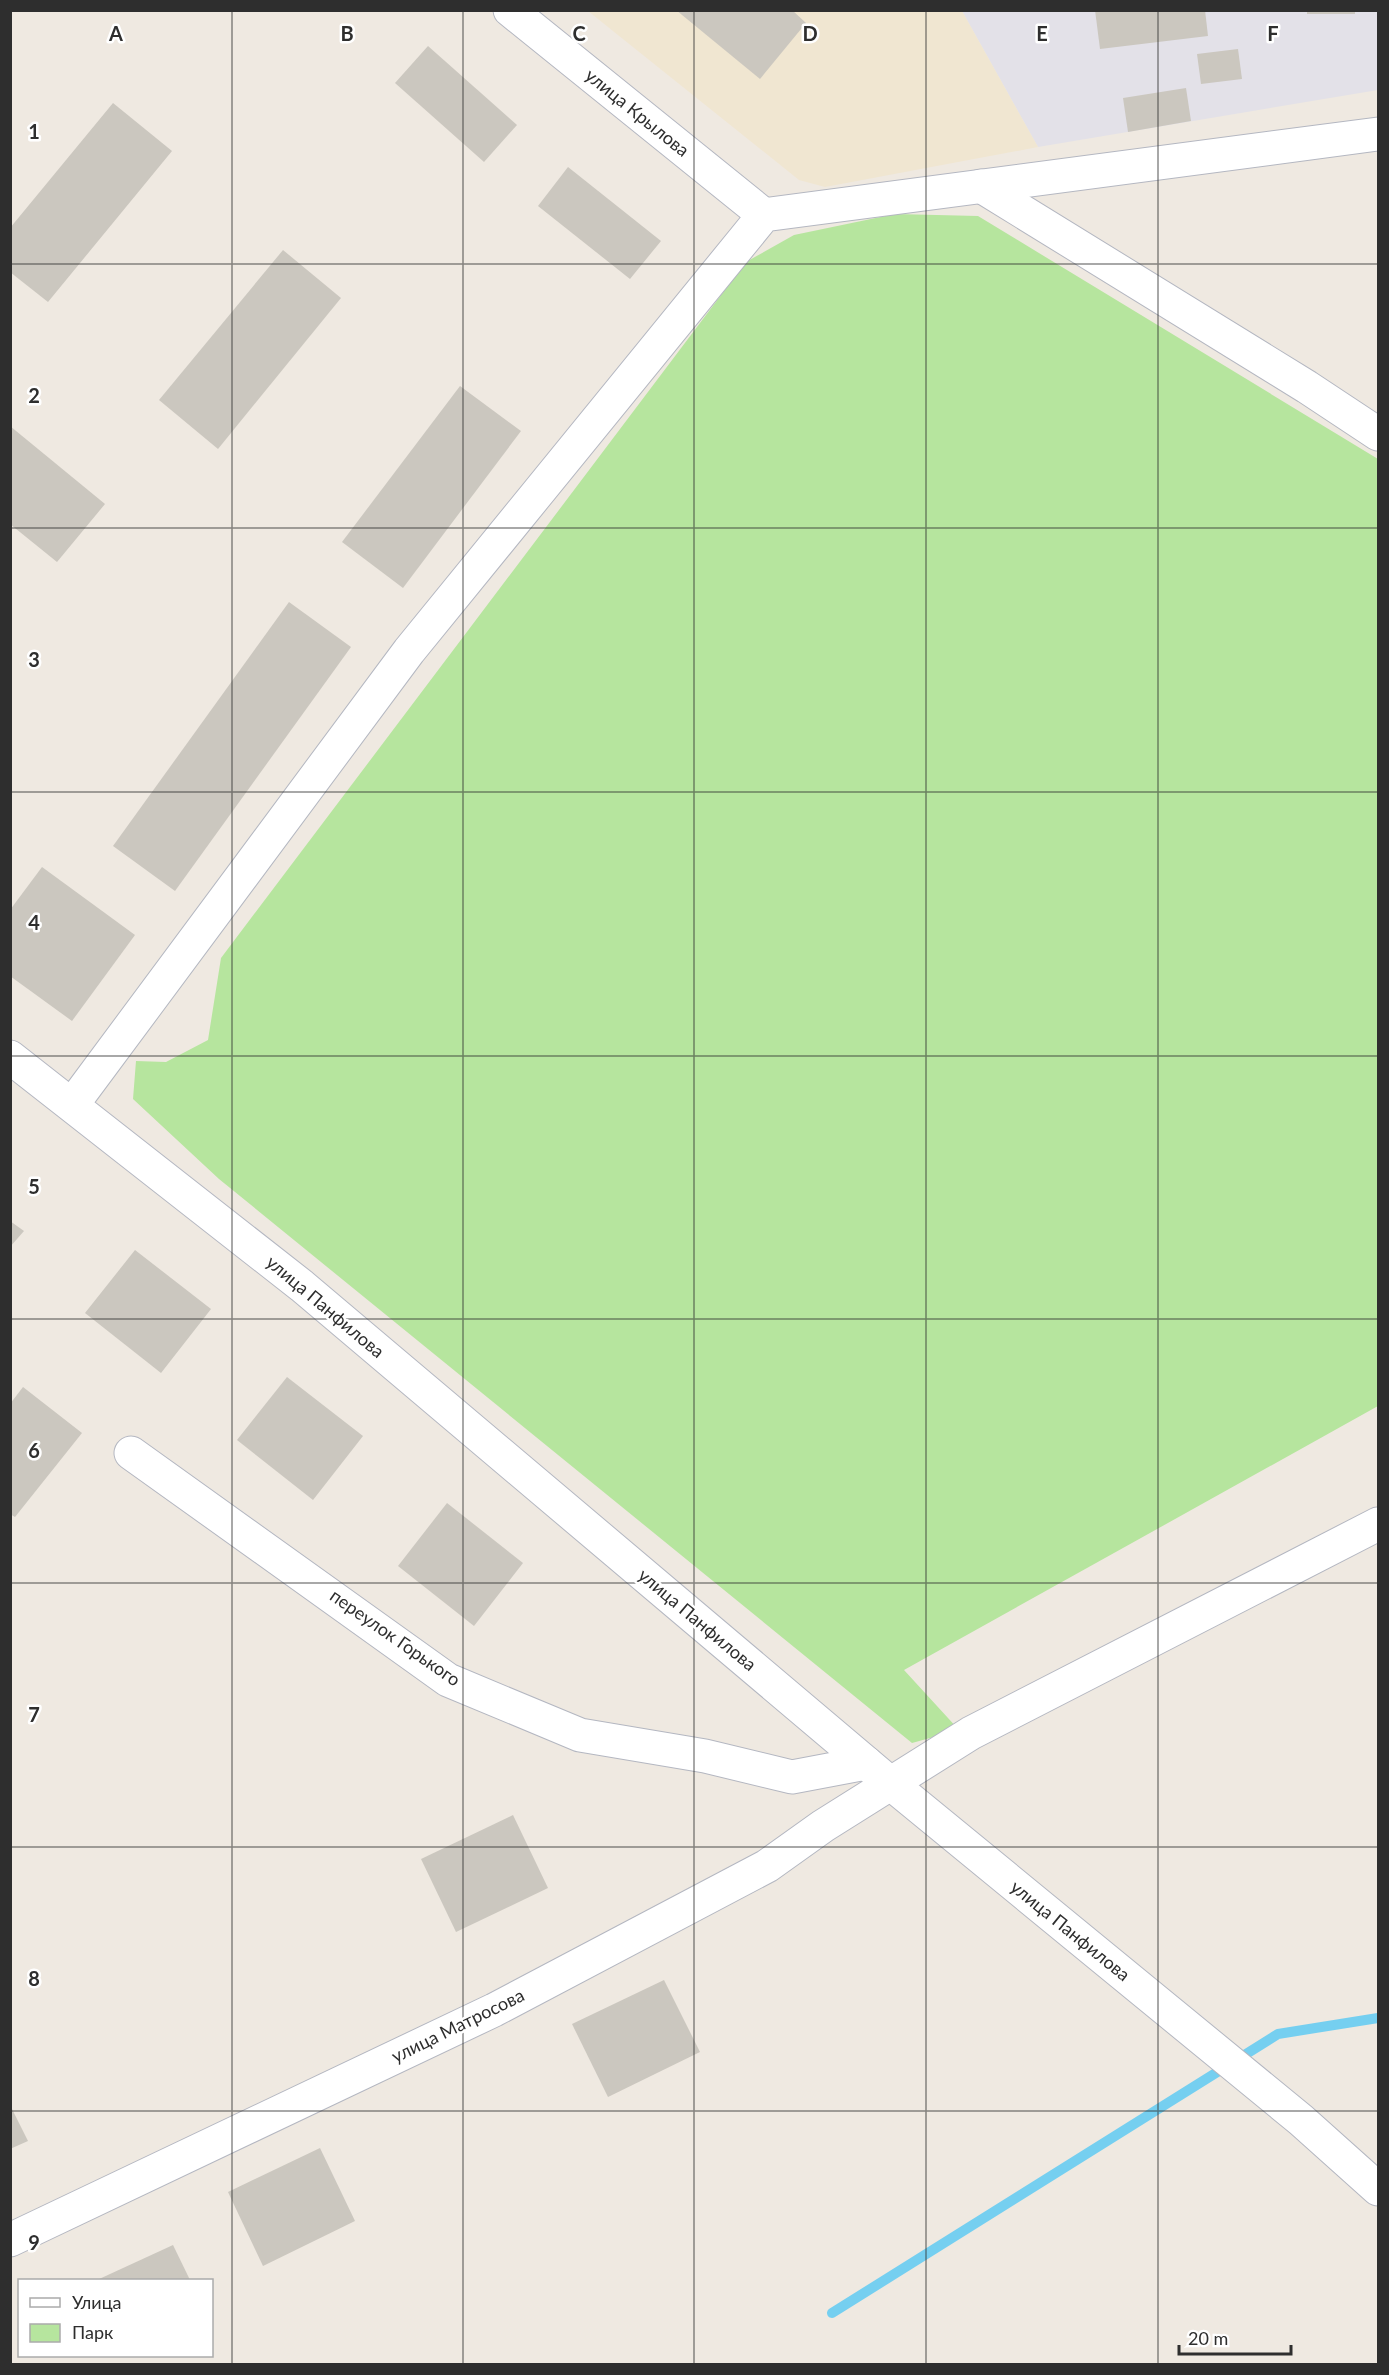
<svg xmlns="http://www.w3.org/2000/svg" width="1389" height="2375" font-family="Lato,sans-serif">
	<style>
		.industrial { fill: #e3e1e8 }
		.education { fill: #f0e6d1 }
		.green { fill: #b6e59e }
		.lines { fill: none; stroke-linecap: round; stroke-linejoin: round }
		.stream { stroke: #75cff0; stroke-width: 10 }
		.building { fill: #cbc7bf }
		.minor-casing { stroke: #b4b7c1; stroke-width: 35 }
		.minor { stroke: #fff; stroke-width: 33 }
		.grid { fill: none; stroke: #2e2e2e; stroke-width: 1.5; stroke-opacity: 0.55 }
		.labels { text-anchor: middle; stroke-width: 5; stroke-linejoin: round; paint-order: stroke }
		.street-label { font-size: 18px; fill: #2e2e2e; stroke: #fff }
		.grid-label { font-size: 20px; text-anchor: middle; font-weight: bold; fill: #2e2e2e; stroke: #fff; stroke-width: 5; stroke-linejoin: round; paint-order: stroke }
	</style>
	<rect width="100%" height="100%" fill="#efe9e1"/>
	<!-- industrial -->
	<path class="industrial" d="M962,11H1378V90L1038,147Z"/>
	<!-- education -->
	<path class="education" d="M588,11H962L1038,147L825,187L799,180Z"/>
	<!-- green -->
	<path class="green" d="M895,214L978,216L1378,459V1406L904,1670L959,1730L912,1743L219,1179L133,1099L136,1061L166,1062L208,1040L221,958L746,262L794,235Z"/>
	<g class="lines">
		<!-- stream -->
		<path class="stream" d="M832,2313L1278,2034L1378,2018"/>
	</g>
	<!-- building -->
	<g class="building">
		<path d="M676,10H792L806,23L760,79Z"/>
		<path d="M1095,10H1205L1208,36L1100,49Z"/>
		<rect x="1307" y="10" width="48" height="4"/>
		<path d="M428,46L517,125L484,162L395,83Z"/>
		<path d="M1238,49L1242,79L1201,84L1197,54Z"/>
		<path d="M1186,88L1191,121L1128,132L1123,98Z"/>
		<path d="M113,103L172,151L48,302L10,272V228Z"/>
		<path d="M568,167L661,241L630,279L538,206Z"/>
		<path d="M283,250L341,298L218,449L159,400Z"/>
		<path d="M460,386L521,431L403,588L342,542Z"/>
		<path d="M10,426L105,504L57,562L10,524Z"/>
		<path d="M289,602L351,647L175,891L113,846Z"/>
		<path d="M42,867L135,935L72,1021L10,976V910Z"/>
		<path d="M10,1221L24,1231L10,1247Z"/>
		<path d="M135,1250L211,1309L161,1373L85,1313Z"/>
		<path d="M287,1377L363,1436L313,1500L237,1440Z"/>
		<path d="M23,1387L82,1433L15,1517L10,1514V1404Z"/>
		<path d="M447,1503L523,1563L474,1626L398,1566Z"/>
		<path d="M513,1815L548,1888L456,1932L421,1859Z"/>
		<path d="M664,1980L700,2052L608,2097L572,2024Z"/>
		<path d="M10,2105L28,2141L10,2149Z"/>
		<path d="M320,2148L355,2221L263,2266L228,2192Z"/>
		<path d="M173,2245L190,2280H97Z"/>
	</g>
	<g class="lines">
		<defs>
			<g id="minor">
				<path d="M510,10L764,215"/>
				<path d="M981,186L1307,387L1378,434"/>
				<path d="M10,1057L302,1286L890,1783L1301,2120L1378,2189"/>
				<path d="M72,1105L409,651L764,215L1378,134"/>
				<path d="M131,1453L448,1680L580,1735L705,1756L792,1777L866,1763"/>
				<path d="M10,2240L494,2010L767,1866L823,1826L971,1733L1378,1524"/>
			</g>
		</defs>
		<!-- minor casing -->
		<use href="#minor" class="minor-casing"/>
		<!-- minor -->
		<use href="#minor" class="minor"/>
	</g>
	<!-- grid -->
	<path class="grid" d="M232,10V2364M463,10V2364M694,10V2364M926,10V2364M1158,10V2364M10,264H1378M10,528H1378M10,792H1378M10,1056H1378M10,1319H1378M10,1583H1378M10,1847H1378M10,2111H1378"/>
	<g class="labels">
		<!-- street labels -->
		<g class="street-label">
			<text transform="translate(637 113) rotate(39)" y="6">улица Крылова</text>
			<text transform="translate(325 1307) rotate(40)" y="6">улица Панфилова</text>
			<text transform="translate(697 1620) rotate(40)" y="6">улица Панфилова</text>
			<text transform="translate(395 1638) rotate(35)" y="6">переулок Горького</text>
			<text transform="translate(1070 1931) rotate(39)" y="6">улица Панфилова</text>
			<text transform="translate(458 2026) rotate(-26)" y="6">улица Матросова</text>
		</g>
	</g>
	<g class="grid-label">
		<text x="116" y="41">A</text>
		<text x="347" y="41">B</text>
		<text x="579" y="41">C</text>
		<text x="810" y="41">D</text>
		<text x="1042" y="41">E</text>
		<text x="1273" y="41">F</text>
		<text x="34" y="139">1</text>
		<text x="34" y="403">2</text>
		<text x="34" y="667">3</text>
		<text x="34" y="930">4</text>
		<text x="34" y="1194">5</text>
		<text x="34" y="1458">6</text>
		<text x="34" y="1722">7</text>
		<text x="34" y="1986">8</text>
		<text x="34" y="2250">9</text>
	</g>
	<!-- border -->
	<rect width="1389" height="2375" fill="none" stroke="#2e2e2e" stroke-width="24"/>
	<!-- legend -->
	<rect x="18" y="2279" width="195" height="78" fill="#ffffff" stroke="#ababab" stroke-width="1.5"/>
	<rect x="30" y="2298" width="30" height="9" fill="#ffffff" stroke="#ababab" stroke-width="1.5"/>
	<text x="72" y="2309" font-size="18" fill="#2e2e2e">Улица</text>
	<rect x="30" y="2324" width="30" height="18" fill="#b6e59e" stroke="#ababab" stroke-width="1.5"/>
	<text x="72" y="2339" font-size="18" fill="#2e2e2e">Парк</text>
	<!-- scale -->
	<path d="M1179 2345v9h112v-9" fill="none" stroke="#2e2e2e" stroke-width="3"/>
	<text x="1188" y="2345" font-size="18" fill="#2e2e2e" stroke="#ffffff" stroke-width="4.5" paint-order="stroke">20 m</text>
</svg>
